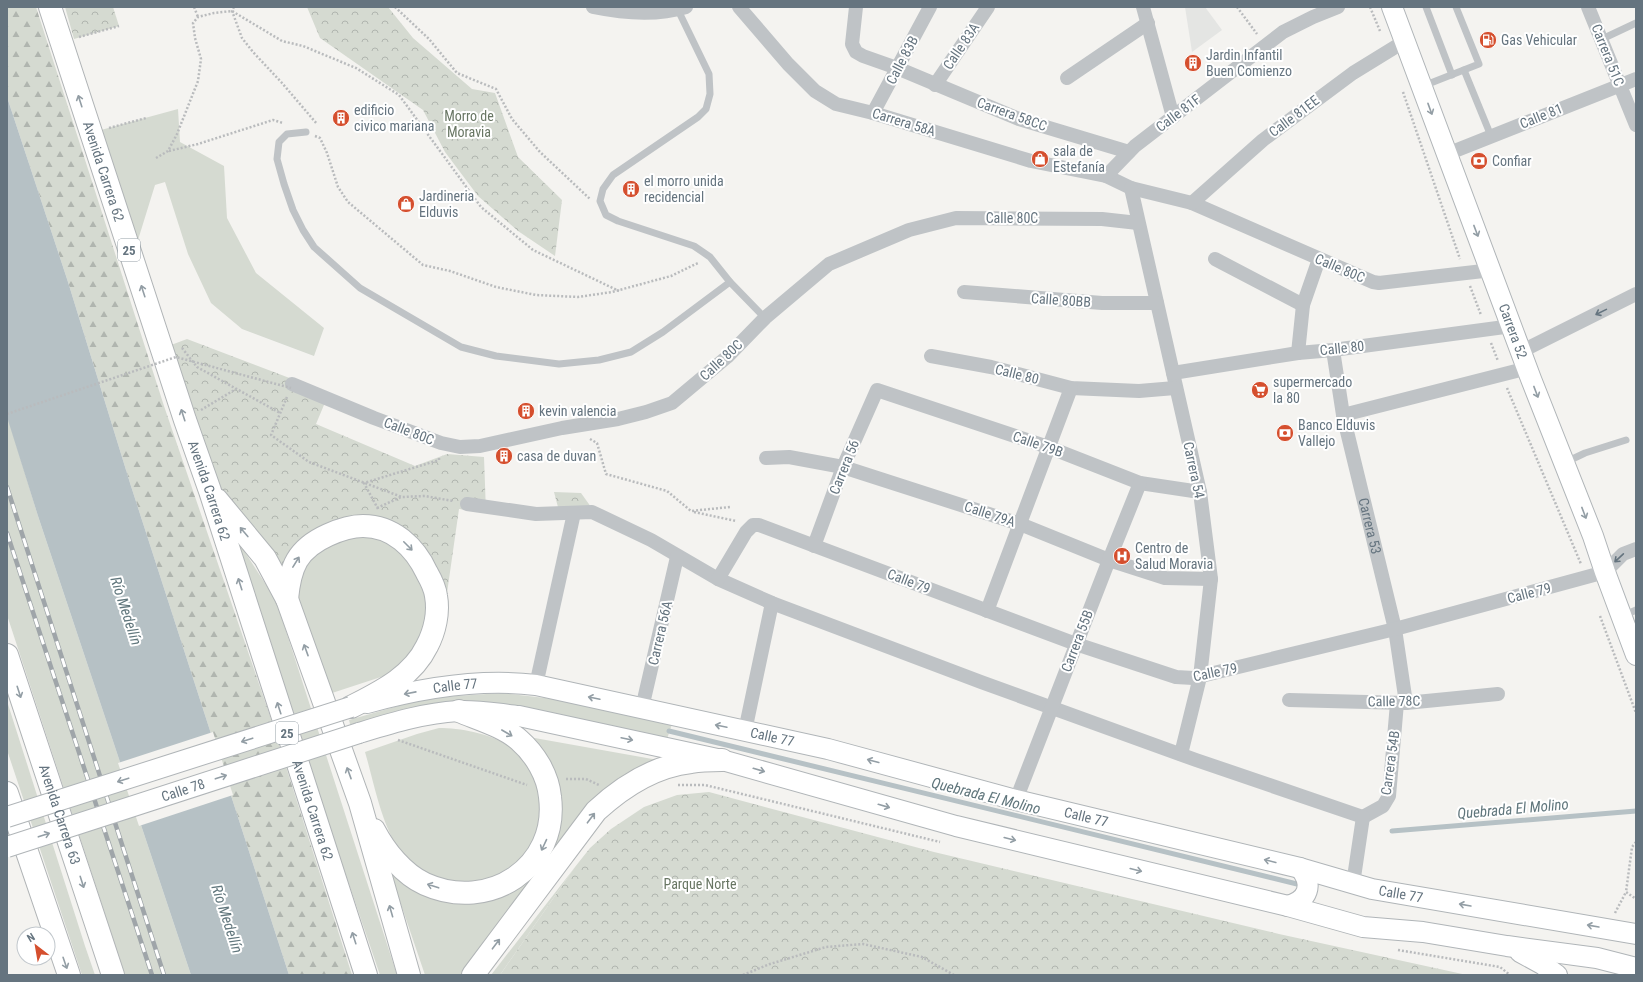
<svg xmlns="http://www.w3.org/2000/svg" width="1643" height="982" font-family="'Roboto Condensed',sans-serif">
	<style>
		.built { fill: #e4e5e3 }
		.green { fill: #d5dad1 }
		.forest { fill: url(#forest-firs) }
		.park { fill: url(#park-crowns) }
		.water { fill: #b6c1c5 }
		.pier { fill: #f4f3f0 }
		.lines { fill: none; stroke-linecap: round; stroke-linejoin: round }
		.stream { stroke: #b6c1c5; stroke-width: 5 }
		.secondary-casing { stroke: #b0b5b8; stroke-width: 22 }
		.highway-casing { stroke: #b0b4b6; stroke-width: 24 }
		.path { stroke: #b9bbbd; stroke-width: 2.5; stroke-dasharray: 2 2; stroke-linecap: butt }
		.lane { stroke: #bfc3c6; stroke-width: 7 }
		.street { stroke: #bfc3c6; stroke-width: 14 }
		.secondary { stroke: #fff; stroke-width: 20 }
		.highway { stroke: #fff; stroke-width: 22 }
		.rail-casing { stroke: #9fa5a9; stroke-width: 4.5 }
		.rail { stroke: #fff; stroke-width: 3; stroke-dasharray: 9; stroke-linecap: butt }
		.secondary-bridge-casing { stroke: #b0b5b8; stroke-width: 22; stroke-linecap: butt }
		.path-bridge { stroke: #b9bbbd; stroke-width: 2.5; stroke-dasharray: 2 2; stroke-linecap: butt }
		.secondary-bridge { stroke: #fff; stroke-width: 20 }
		.oneway { stroke: #939ea5 }
		.oneway2 { stroke: #65747f }
		.labels { text-anchor: middle; stroke-width: 4; stroke-linejoin: round; paint-order: stroke }
		.shield { fill: #fff; stroke: #939ea5; stroke-width: 1 }
		.shield-label { font-size: 13px; font-weight: bold; fill: #65747f }
		.poi-label { font-size: 14px; fill: #65747f; stroke: #fff; text-anchor: start }
		.street-label { font-size: 14px; fill: #65747f; stroke: #fff }
		.park-label { font-size: 14px; fill: #687663; stroke: #fff }
		.water-label { font-size: 15px; font-style: italic; fill: #60767c; stroke: #fff }
	</style>
	<defs>
		<pattern id="forest-firs" width="22" height="20" patternUnits="userSpaceOnUse"><rect width="22" height="20" fill="#d5dad1"/><path d="M5 1l3.5 6h-7zM16 11l3.5 6h-7z" fill="#b0b5af"/></pattern>
		<pattern id="park-crowns" width="20" height="18" patternUnits="userSpaceOnUse"><rect width="20" height="18" fill="#d5dad1"/><path d="M2 6a3 3 0 1 1 6 0M12 15a3 3 0 1 1 6 0" fill="none" stroke="#b0b5af"/></pattern>
	</defs>
	<rect width="100%" height="100%" fill="#f4f3f0"/>
	<!-- built -->
	<path class="built" d="M1185,7H1205L1222,30L1192,52Z"/>
	<!-- green -->
	<g class="green">
		<path d="M178,109L180,142L224,166L227,218L256,273L324,328L314,356L242,329L211,303L188,254L165,182L155,185L138,240L101,130Z"/>
		<path d="M7,421H9L38,516L191,975H125L7,615Z"/>
		<path d="M380,534L398,546L414,567L423,587L427,608L425,626L417,644L408,658L387,675L329,694L293,596L305,556L335,538Z"/>
		<path d="M237,540L276,600L397,975H380L320,799L270,640Z"/>
		<path d="M502,693L554,699L672,724L667,739L504,704L351,728L349,720L426,698Z"/>
		<path d="M7,701L85,946L95,975H82L7,750Z"/>
		<path d="M439,728C464,728 505,736 522,757C534,770 537,780 539,797C541,805 545,817 543,824C542,828 539,832 538,835C522,869 490,884 454,881C434,879 414,871 402,854C381,825 375,786 365,752L417,734Z"/>
		<path d="M529,737L658,760L630,772L465,975H425L389,869L441,898L547,858L556,840L560,816Z"/>
		<path d="M575,867L500,975H491Z"/>
	</g>
	<!-- forest -->
	<path class="forest" d="M7,7H36L164,406L269,713L352,975H289L130,483L68,282L7,97Z"/>
	<!-- park -->
	<g class="park">
		<path d="M65,7H113L119,26L74,39Z"/>
		<path d="M307,7H388L413,38L472,89L495,93L518,157L562,200L555,256L518,231L478,196L445,152L423,110L320,38Z"/>
		<path d="M187,339L329,393L316,424L415,466L447,454L484,457L486,512L459,509L444,614L438,574L372,521L284,567L223,497L171,345Z"/>
		<path d="M554,492L581,493L591,507L559,511Z"/>
		<path d="M709,792L934,852L1279,934L1467,975H500L575,867L590,848L611,829L644,807L677,795Z"/>
	</g>
	<!-- water -->
	<path class="water" d="M7,97L68,282L130,483L289,975H191L38,516L7,417Z"/>
	<!-- pier -->
	<path class="pier" d="M213,732L233,795L139,826L118,763Z"/>
	<g class="lines">
		<!-- stream -->
		<g class="stream">
			<path d="M669,731L1297,884"/>
			<path d="M1392,831L1636,811"/>
		</g>
		<defs>
			<g id="secondary">
				<path id="s2" d="M1392,7L1531,379L1593,536L1605,572L1636,655"/>
				<path id="s3" d="M367,703C421,688 480,678 536,685L828,749L1016,800L1300,868L1372,889L1636,934"/>
				<path d="M359,733C392,723 424,713 458,711C478,710 499,714 519,716L722,760L956,826L1288,906L1363,927L1423,932L1507,946L1597,958L1636,968"/>
				<path d="M1288,906C1308,900 1314,885 1300,868"/>
				<path d="M1520,952L1542,964L1557,975"/>
			</g>
			<g id="highway">
				<path id="s4" d="M50,7L185,420L210,491L366,975"/>
				<path d="M217,500L265,558L287,599L360,803L409,975"/>
				<path d="M287,599C290,567 297,549 328,535C339,530 351,526 363,526C393,526 415,547 427,573C431,580 435,588 436,596C439,612 435,631 427,646C412,677 380,692 351,707"/>
				<path id="s5" d="M7,655L113,975"/>
				<path d="M7,793L69,975"/>
				<path d="M374,830C385,851 403,874 425,884C489,913 559,867 550,797C548,775 535,754 519,740C503,726 478,719 459,711"/>
				<path d="M473,975L596,811C622,787 655,766 691,762C701,760 712,760 722,760"/>
			</g>
		</defs>
		<!-- secondary casing -->
		<use href="#secondary" class="secondary-casing"/>
		<!-- highway casing -->
		<use href="#highway" class="highway-casing"/>
		<!-- path -->
		<g class="path">
			<path d="M194,7L198,17"/>
			<path d="M234,7L232,11L242,38L253,52L282,83L317,124"/>
			<path d="M395,7L429,39L457,73L496,89L512,119L540,152L590,199"/>
			<path d="M1237,7L1257,34"/>
			<path d="M1370,7L1380,31"/>
			<path d="M79,37L119,26"/>
			<path d="M1403,92L1460,259"/>
			<path d="M109,128L146,118"/>
			<path d="M315,136L320,138L327,153L338,187L348,202L423,265L450,271L496,287L536,295L578,297L612,292L671,276L698,263"/>
			<path d="M169,151L198,144L273,120L283,123"/>
			<path d="M156,158L168,151L177,134L198,81L201,59L195,38L193,23L198,17L214,13L232,11L282,41L303,46L356,68L399,95L481,207L533,250L619,291"/>
			<path d="M1470,286L1481,315"/>
			<path d="M1491,343L1498,361"/>
			<path d="M182,348L197,367L280,413"/>
			<path d="M1507,388L1581,564"/>
			<path d="M287,397L271,435L309,462L402,497L425,496L453,501"/>
			<path d="M201,410L236,389"/>
			<path d="M590,439L597,443L606,474L667,491L691,511L730,507"/>
			<path d="M377,508L401,497"/>
			<path d="M378,509L364,483L439,460V458"/>
			<path d="M694,512L736,521"/>
			<path d="M1600,616L1636,713"/>
			<path d="M398,740L527,785"/>
			<path d="M566,779H586L599,785"/>
			<path d="M678,785H705L940,842"/>
			<path d="M1636,842L1632,847L1626,892L1636,899"/>
			<path d="M1615,913L1626,892"/>
			<path d="M1398,950L1500,967L1510,975"/>
			<path d="M743,975L770,964L826,947L863,944L922,957L954,975"/>
		</g>
		<!-- lane -->
		<g class="lane">
			<path d="M1426,7L1452,75"/>
			<path d="M678,10L709,74L710,94L706,109L698,117L613,175L603,189L600,201L606,215L618,221L694,246L710,257L730,282L765,318"/>
			<path d="M1602,39L1636,23"/>
			<path d="M1464,70L1491,136"/>
			<path d="M1423,86L1479,64L1456,7"/>
			<path d="M306,132L287,134L279,142L277,159L284,184L293,210L303,230L314,247L360,288L461,347L496,356L559,364L599,360L631,352L663,332L730,282"/>
			<path d="M1566,462L1585,453L1626,440"/>
			<path d="M1623,616L1636,610"/>
		</g>
		<!-- street -->
		<g class="street">
			<path d="M593,7C622,13 657,16 686,7"/>
			<path d="M739,7L788,64L815,91L836,104L873,113L1031,161L1106,176L1131,188L1192,203L1373,282L1379,283L1492,270"/>
			<path d="M856,7L852,44L856,52L863,56L897,68L1019,119L1129,152"/>
			<path d="M1143,7L1173,117"/>
			<path d="M1588,7L1636,125"/>
			<path d="M1067,78L1148,23"/>
			<path d="M935,85L988,7"/>
			<path d="M873,113L930,7"/>
			<path d="M1447,154L1636,79"/>
			<path d="M1106,176L1135,146L1283,32L1313,17L1338,7"/>
			<path d="M1131,188L1200,492L1211,579L1200,677L1181,754"/>
			<path d="M1192,203L1263,140L1353,73L1405,41"/>
			<path d="M1215,259L1303,305"/>
			<path d="M964,292L1102,303H1157"/>
			<path id="s1" d="M1333,350L1343,415L1395,629L1406,703"/>
			<path d="M1522,351L1636,294"/>
			<path d="M1298,353L1303,305L1319,259"/>
			<path d="M931,356L991,367L1071,388L1139,391L1175,388"/>
			<path d="M1173,373L1298,353L1333,350L1512,326"/>
			<path d="M292,384L374,418L441,443L460,447L480,446L562,428L618,419L646,412L672,403L727,357L765,318L829,264L909,230L956,218L1102,219L1138,223"/>
			<path d="M1343,415L1528,368"/>
			<path d="M766,458L789,457L843,467L1020,524L1109,560L1165,578L1211,579"/>
			<path d="M467,504L536,514L592,512L651,540L718,579L772,603L981,682L1196,760L1363,817"/>
			<path d="M814,546L843,467L877,390L1048,447L1140,483L1200,492"/>
			<path d="M718,579L746,532L753,525H759L1076,644L1176,677L1193,678L1395,629L1605,572L1623,554L1636,549"/>
			<path d="M987,611L1071,388"/>
			<path d="M536,685L574,513"/>
			<path d="M1289,700L1406,703L1498,694"/>
			<path d="M642,708L677,557"/>
			<path d="M745,731L772,603"/>
			<path d="M1016,800L1109,560L1140,483"/>
			<path d="M1363,817L1383,806L1389,796L1397,703"/>
			<path d="M1353,884L1363,817"/>
		</g>
		<!-- secondary -->
		<use href="#secondary" class="secondary"/>
		<!-- highway -->
		<use href="#highway" class="highway"/>
		<defs>
			<g id="rail">
				<path d="M7,487L164,975"/>
				<path d="M7,533L152,975"/>
			</g>
		</defs>
		<!-- rail casing -->
		<use href="#rail" class="rail-casing"/>
		<!-- rail -->
		<use href="#rail" class="rail"/>
		<defs>
			<g id="secondary-bridge">
				<path d="M7,817L351,707"/>
				<path id="s6" d="M7,847L359,733"/>
			</g>
		</defs>
		<!-- secondary-bridge casing -->
		<use href="#secondary-bridge" class="secondary-bridge-casing"/>
		<!-- path-bridge -->
		<path class="path-bridge" d="M7,414L176,357L291,388"/>
		<!-- secondary-bridge -->
		<use href="#secondary-bridge" class="secondary-bridge"/>
	</g>
	<!-- one-way arrows -->
	<defs><path id="oneway-shaft" d="M-6 0H5M1.5-3L5.5 0L1.5 3" fill="none" stroke-width="1.6" stroke-linecap="round" stroke-linejoin="round"/></defs>
	<g class="oneway">
		<use href="#oneway-shaft" transform="translate(80 101) rotate(-108)"/>
		<use href="#oneway-shaft" transform="translate(1430 109) rotate(70)"/>
		<use href="#oneway-shaft" transform="translate(1476 231) rotate(69)"/>
		<use href="#oneway-shaft" transform="translate(143 291) rotate(-108)"/>
		<use href="#oneway-shaft" transform="translate(1536 392) rotate(69)"/>
		<use href="#oneway-shaft" transform="translate(183 415) rotate(-108)"/>
		<use href="#oneway-shaft" transform="translate(1584 513) rotate(69)"/>
		<use href="#oneway-shaft" transform="translate(244 532) rotate(-130)"/>
		<use href="#oneway-shaft" transform="translate(408 546) rotate(45)"/>
		<use href="#oneway-shaft" transform="translate(296 562) rotate(-58)"/>
		<use href="#oneway-shaft" transform="translate(240 584) rotate(-108)"/>
		<use href="#oneway-shaft" transform="translate(306 650) rotate(-110)"/>
		<use href="#oneway-shaft" transform="translate(19 692) rotate(72)"/>
		<use href="#oneway-shaft" transform="translate(410 693) rotate(169)"/>
		<use href="#oneway-shaft" transform="translate(594 698) rotate(-168)"/>
		<use href="#oneway-shaft" transform="translate(279 708) rotate(-108)"/>
		<use href="#oneway-shaft" transform="translate(721 726) rotate(-168)"/>
		<use href="#oneway-shaft" transform="translate(507 733) rotate(30)"/>
		<use href="#oneway-shaft" transform="translate(627 739) rotate(12)"/>
		<use href="#oneway-shaft" transform="translate(247 740) rotate(162)"/>
		<use href="#oneway-shaft" transform="translate(873 761) rotate(-165)"/>
		<use href="#oneway-shaft" transform="translate(759 770) rotate(16)"/>
		<use href="#oneway-shaft" transform="translate(349 773) rotate(-110)"/>
		<use href="#oneway-shaft" transform="translate(221 777) rotate(-18)"/>
		<use href="#oneway-shaft" transform="translate(123 780) rotate(162)"/>
		<use href="#oneway-shaft" transform="translate(884 806) rotate(16)"/>
		<use href="#oneway-shaft" transform="translate(591 818) rotate(-53)"/>
		<use href="#oneway-shaft" transform="translate(44 835) rotate(-18)"/>
		<use href="#oneway-shaft" transform="translate(1010 839) rotate(14)"/>
		<use href="#oneway-shaft" transform="translate(544 845) rotate(115)"/>
		<use href="#oneway-shaft" transform="translate(1270 861) rotate(-166)"/>
		<use href="#oneway-shaft" transform="translate(1136 870) rotate(14)"/>
		<use href="#oneway-shaft" transform="translate(82 882) rotate(72)"/>
		<use href="#oneway-shaft" transform="translate(433 886) rotate(-162)"/>
		<use href="#oneway-shaft" transform="translate(1465 905) rotate(-170)"/>
		<use href="#oneway-shaft" transform="translate(391 911) rotate(-106)"/>
		<use href="#oneway-shaft" transform="translate(1593 926) rotate(-170)"/>
		<use href="#oneway-shaft" transform="translate(354 938) rotate(-108)"/>
		<use href="#oneway-shaft" transform="translate(496 944) rotate(-53)"/>
		<use href="#oneway-shaft" transform="translate(65 963) rotate(71)"/>
	</g>
	<g class="oneway2">
		<use href="#oneway-shaft" transform="translate(1601 312) rotate(154)"/>
		<use href="#oneway-shaft" transform="translate(1619 558) rotate(137)"/>
	</g>
	<!-- icons -->
	<defs>
		<symbol id="fuel-disc" viewBox="-11 -11 22 22"><circle r="9.5" fill="#d54f2e" stroke="#fff"/><path d="M-5.5-6h7V0h2V4h1.3V-2.5L3-4.5l.8-.8L6-3V5H2.5V1h-1V6h-7ZM-4.2-4.7v3.2H.2V-4.7Z" fill="#fff"/></symbol>
		<symbol id="building-disc" viewBox="-11 -11 22 22"><circle r="9.5" fill="#d54f2e" stroke="#fff"/><path d="M-4-6H4V6H1V3H-1V6H-4ZM-2.5-4.3h1.7v1.8h-1.7ZM.8-4.3h1.7v1.8H.8ZM-2.5-1h1.7V.8h-1.7ZM.8-1h1.7V.8H.8Z" fill="#fff"/></symbol>
		<symbol id="shop-disc" viewBox="-11 -11 22 22"><circle r="9.5" fill="#d54f2e" stroke="#fff"/><path d="M-5-2.5h2.3a2.7 3.5 0 0 1 5.4 0H5L5.5 6h-11ZM-1.5-2.5h3a1.5 2.3 0 0 0-3 0Z" fill="#fff"/></symbol>
		<symbol id="bank-disc" viewBox="-11 -11 22 22"><circle r="9.5" fill="#d54f2e" stroke="#fff"/><path d="M-6-4H6V4H-6ZM0-2.3a2.3 2.3 0 1 0 0 4.6a2.3 2.3 0 1 0 0-4.6Z" fill="#fff"/></symbol>
		<symbol id="supermarket-disc" viewBox="-11 -11 22 22"><circle r="9.5" fill="#d54f2e" stroke="#fff"/><path d="M-6-5.5h2.5l.6 2H6L4.5 2H-2.5L-4.4-4H-6ZM-1.5 3.2a1.3 1.3 0 1 0 .1 0ZM3 3.2a1.3 1.3 0 1 0 .1 0Z" fill="#fff"/></symbol>
		<symbol id="hospital-disc" viewBox="-11 -11 22 22"><circle r="9.5" fill="#d54f2e" stroke="#fff"/><path d="M-5-5h3v3.5h4V-5h3V5h-3V1.5h-4V5h-3Z" fill="#fff"/></symbol>
	</defs>
	<g fill-rule="evenodd">
		<use href="#fuel-disc" x="1478" y="30" width="20" height="20"/>
		<use href="#building-disc" x="1183" y="53" width="20" height="20"/>
		<use href="#building-disc" x="331" y="108" width="20" height="20"/>
		<use href="#shop-disc" x="1030" y="149" width="20" height="20"/>
		<use href="#bank-disc" x="1469" y="151" width="20" height="20"/>
		<use href="#building-disc" x="621" y="179" width="20" height="20"/>
		<use href="#shop-disc" x="396" y="194" width="20" height="20"/>
		<use href="#supermarket-disc" x="1250" y="380" width="20" height="20"/>
		<use href="#building-disc" x="516" y="401" width="20" height="20"/>
		<use href="#bank-disc" x="1275" y="423" width="20" height="20"/>
		<use href="#building-disc" x="494" y="446" width="20" height="20"/>
		<use href="#hospital-disc" x="1112" y="546" width="20" height="20"/>
	</g>
	<g class="labels">
		<!-- shield labels -->
		<g class="shield">
			<rect x="118" y="239" width="22" height="22" rx="3"/>
			<rect x="276" y="722" width="22" height="22" rx="3"/>
		</g>
		<g class="shield-label">
			<text x="129" y="255">25</text>
			<text x="287" y="738">25</text>
		</g>
		<!-- poi labels -->
		<g class="poi-label">
			<text x="1501" y="45">Gas Vehicular</text>
			<text x="1206" y="60">Jardin Infantil<tspan x="1206" dy="16">Buen Comienzo</tspan></text>
			<text x="354" y="115">edificio<tspan x="354" dy="16">civico mariana</tspan></text>
			<text x="1053" y="156">sala de<tspan x="1053" dy="16">Estefanía</tspan></text>
			<text x="1492" y="166">Confiar</text>
			<text x="644" y="186">el morro unida<tspan x="644" dy="16">recidencial</tspan></text>
			<text x="419" y="201">Jardineria<tspan x="419" dy="16">Elduvis</tspan></text>
			<text x="1273" y="387">supermercado<tspan x="1273" dy="16">la 80</tspan></text>
			<text x="539" y="416">kevin valencia</text>
			<text x="1298" y="430">Banco Elduvis<tspan x="1298" dy="16">Vallejo</tspan></text>
			<text x="517" y="461">casa de duvan</text>
			<text x="1135" y="553">Centro de<tspan x="1135" dy="16">Salud Moravia</tspan></text>
		</g>
		<!-- street labels -->
		<g class="street-label">
			<text transform="translate(961 46) rotate(-56)" y="5">Calle 83A</text>
			<text transform="translate(1608 55) rotate(68)" y="5">Carrera 51C</text>
			<text transform="translate(902 60) rotate(-62)" y="5">Calle 83B</text>
			<text transform="translate(1178 113) rotate(-37)" y="5">Calle 81F</text>
			<text transform="translate(1012 114) rotate(20)" y="5">Carrera 58CC</text>
			<text transform="translate(1294 116) rotate(-37)" y="5">Calle 81EE</text>
			<text transform="translate(1541 116) rotate(-22)" y="5">Calle 81</text>
			<text transform="translate(904 122) rotate(17)" y="5">Carrera 58A</text>
			<text dy="5" stroke="none"><textPath href="#s4" startOffset="173">Avenida Carrera 62</textPath></text>
			<text x="1012" y="223">Calle 80C</text>
			<text transform="translate(1340 268) rotate(23)" y="5">Calle 80C</text>
			<text transform="translate(1061 300) rotate(4)" y="5">Calle 80BB</text>
			<text dy="5" stroke="none"><textPath href="#s2" startOffset="346">Carrera 52</textPath></text>
			<text transform="translate(1342 348) rotate(-6)" y="5">Calle 80</text>
			<text transform="translate(721 360) rotate(-43)" y="5">Calle 80C</text>
			<text transform="translate(1017 374) rotate(14)" y="5">Calle 80</text>
			<text transform="translate(409 431) rotate(21)" y="5">Calle 80C</text>
			<text transform="translate(1038 444) rotate(19)" y="5">Calle 79B</text>
			<text transform="translate(844 467) rotate(-68)" y="5">Carrera 56</text>
			<text transform="translate(1194 470) rotate(78)" y="5">Carrera 54</text>
			<text dy="5" stroke="none"><textPath href="#s4" startOffset="509">Avenida Carrera 62</textPath></text>
			<text transform="translate(990 514) rotate(18)" y="5">Calle 79A</text>
			<text dy="5" stroke="none"><textPath href="#s1" startOffset="180">Carrera 53</textPath></text>
			<text transform="translate(909 581) rotate(21)" y="5">Calle 79</text>
			<text transform="translate(1529 593) rotate(-15)" y="5">Calle 79</text>
			<text transform="translate(660 633) rotate(-77)" y="5">Carrera 56A</text>
			<text transform="translate(1077 641) rotate(-69)" y="5">Carrera 55B</text>
			<text transform="translate(1215 672) rotate(-12)" y="5">Calle 79</text>
			<text dy="5" stroke="none"><textPath href="#s3" startOffset="90">Calle 77</textPath></text>
			<text transform="translate(1394 701) rotate(-1)" y="5">Calle 78C</text>
			<text dy="5" stroke="none"><textPath href="#s3" startOffset="413">Calle 77</textPath></text>
			<text transform="translate(1390 763) rotate(-82)" y="5">Carrera 54B</text>
			<text dy="5" stroke="none"><textPath href="#s6" startOffset="185">Calle 78</textPath></text>
			<text dy="5" stroke="none"><textPath href="#s4" startOffset="845">Avenida Carrera 62</textPath></text>
			<text dy="5" stroke="none"><textPath href="#s5" startOffset="168">Avenida Carrera 63</textPath></text>
			<text dy="5" stroke="none"><textPath href="#s3" startOffset="737">Calle 77</textPath></text>
			<text dy="5" stroke="none"><textPath href="#s3" startOffset="1061">Calle 77</textPath></text>
		</g>
		<!-- park labels -->
		<g class="park-label">
			<text x="469" y="121">Morro de<tspan x="469" dy="16">Moravia</tspan></text>
			<text x="700" y="889">Parque Norte</text>
		</g>
		<!-- water labels -->
		<g class="water-label">
			<text transform="translate(126 611) rotate(72)" y="5">Río Medellín</text>
			<text transform="translate(986 796) rotate(14)" y="5">Quebrada El Molino</text>
			<text transform="translate(1513 809) rotate(-5)" y="5">Quebrada El Molino</text>
			<text transform="translate(227 919) rotate(72)" y="5">Río Medellín</text>
		</g>
	</g>
	<!-- border -->
	<rect width="1643" height="982" fill="none" stroke="#65747f" stroke-width="16"/>
	<!-- north arrow -->
	<g transform="translate(36 946) rotate(329)"><circle r="19" fill="#ffffff" stroke="#c1c7cc"/>
	<path d="M0-3L7 15L0 10L-7 15Z" fill="#d54f2e"/>
	<text y="-6" font-size="11" font-weight="bold" text-anchor="middle" fill="#65747f">N</text>
	</g>
</svg>
